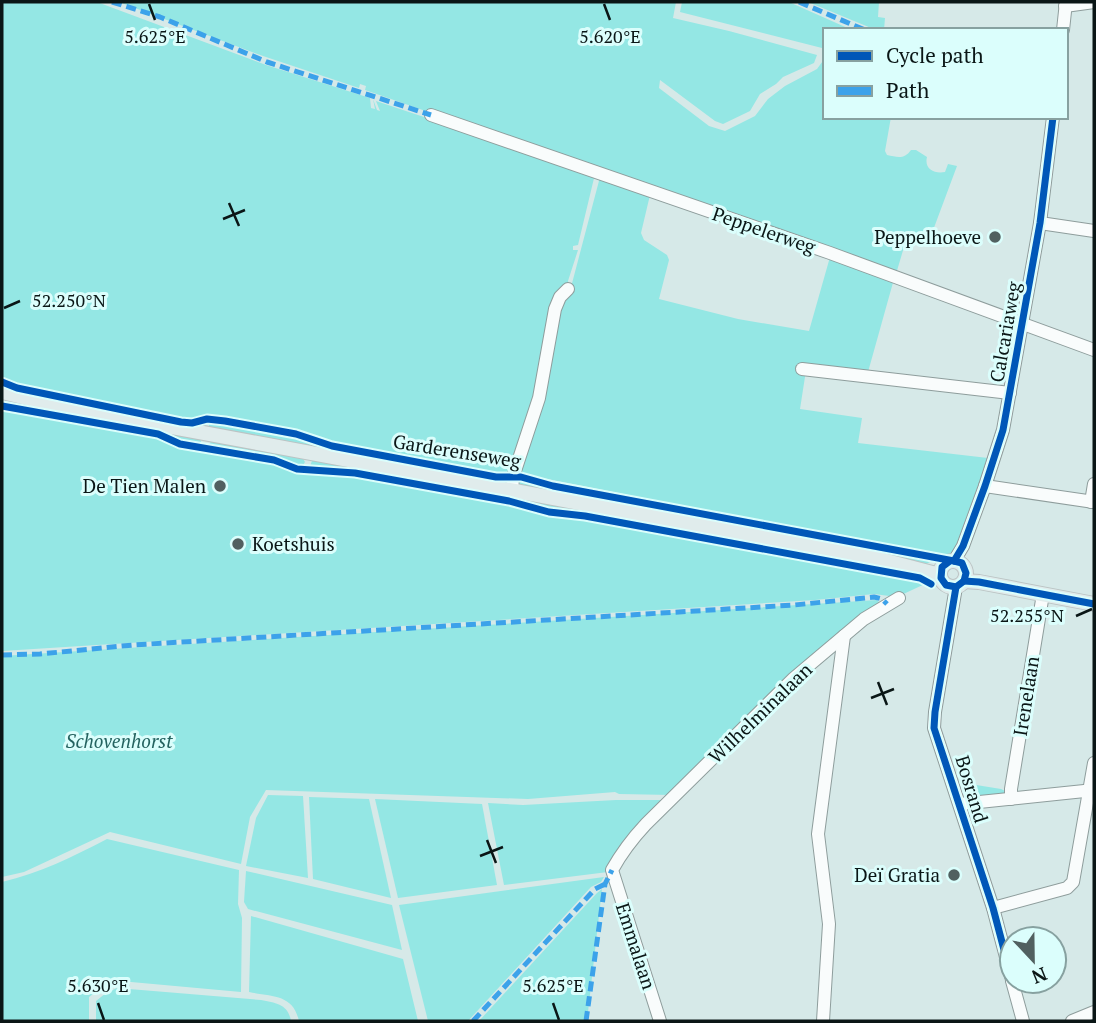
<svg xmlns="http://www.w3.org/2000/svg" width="1096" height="1023" font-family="'PT Serif',serif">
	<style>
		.green { fill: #94e7e4 }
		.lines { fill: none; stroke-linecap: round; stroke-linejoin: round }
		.minor-casing { stroke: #8e9d9c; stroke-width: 14 }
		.major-casing { stroke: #bbc4c4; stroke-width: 16 }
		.minor { stroke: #f9fcfc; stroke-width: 12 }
		.major { stroke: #e0ecec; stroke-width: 14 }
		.quiet { stroke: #3ca2ea; stroke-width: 5; stroke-dasharray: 10 5; stroke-linecap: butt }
		.cycleway-casing { stroke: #dbfefc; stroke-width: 11 }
		.cycleway { stroke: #0057b8; stroke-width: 7 }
		.ticks { fill: none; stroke: #0a1616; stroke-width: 2.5 }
		.poi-dot { fill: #516060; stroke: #dbfefc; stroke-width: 2.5 }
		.labels { text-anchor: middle; stroke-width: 6; stroke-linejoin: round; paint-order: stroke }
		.street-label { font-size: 19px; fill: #0a1616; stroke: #dbfefc }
		.poi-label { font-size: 19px; fill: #0a1616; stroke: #dbfefc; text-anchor: end }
		.park-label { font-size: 19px; font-style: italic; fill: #246360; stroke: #dbfefc }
		.ticks-label { font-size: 18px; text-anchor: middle; fill: #0a1616; stroke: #dbfefc; stroke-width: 6; stroke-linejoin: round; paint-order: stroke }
	</style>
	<rect width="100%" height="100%" fill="#d6e9e8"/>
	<!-- green -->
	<g class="green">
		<path d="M2,2H97L266,65L370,98L371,108L375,109L373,99L377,110L380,111L376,101L595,174L578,245L573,246V250H578L568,281L570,291L600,177L650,195L641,233L644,240L667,255L669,260L659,299L738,319L809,331L830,257L894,279L868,372L807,364L800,409L862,418L858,443L988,458L954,554L949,558L527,475L504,476L495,473L479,472L332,444L310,436L213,415L187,420L19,387L2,379Z"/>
		<path d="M119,2H676L673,18L729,31L817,55L814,63L783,77L776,84L760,94L750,111L723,124L715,121L660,80L659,88L709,126L725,131L755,116L768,99L785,86L817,69L825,58V117H891L885,151L887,155C897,157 904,160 911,150H916L927,157C924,169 934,174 945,172L948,164L957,166L932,233L924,238L914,234L907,237L896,274L365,90L366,86L360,84L359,88L263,56Z"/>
		<path d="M682,2H789L852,30H825V51L822,48L680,12Z"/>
		<path d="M808,2H879L878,17L885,18L884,30H876Z"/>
		<path d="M8,403L198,436L201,441V446C181,443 163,434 143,430C98,420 52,414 7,406Z"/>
		<path d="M2,407L164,440L179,446L276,463L288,469L310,475L312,473H353L504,502L544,512L927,583L897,597L874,594L815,600L2,651Z"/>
		<path d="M209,420L220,421L313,441L307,448L209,427Z"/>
		<path d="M213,439L302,457L305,462L301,468L266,457L207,447Z"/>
		<path d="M317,442L342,450L510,479L505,485L312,449Z"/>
		<path d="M313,458L510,494L508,498L504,499L352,471L309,469Z"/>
		<path d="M516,478L550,486L936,559L926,564L865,554L517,488Z"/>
		<path d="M512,495L884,565L939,580L931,582L923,578L545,510L514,501Z"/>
		<path d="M877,600L880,603L672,795L619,794L615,792L528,799L266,790L250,817L241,864L110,832L24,872L2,877V656Z"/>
		<path d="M964,783L1001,789L1007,792L1005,795L968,800L962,785Z"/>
		<path d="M268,795L303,796L308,878L246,866L256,818Z"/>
		<path d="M309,797L369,799L391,898L313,879Z"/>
		<path d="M375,799L482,804L497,885L398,898Z"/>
		<path d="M616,800H667L608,872L504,885L488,803L523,805Z"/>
		<path d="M107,839L239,870L238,904L242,918L241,992L120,981L105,985L89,997V1021H2V882C40,873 72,857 107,839Z"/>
		<path d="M246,871L392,905L402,950L248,909L244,902Z"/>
		<path d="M604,877L601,882L591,887L468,1021H428L399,905Z"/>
		<path d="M602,889L587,1021H479L597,893Z"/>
		<path d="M251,916L403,959L418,1021H299C293,994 273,997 249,992Z"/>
		<path d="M117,988L261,1000C276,1003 288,1004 291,1021H96V1001L106,993Z"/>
	</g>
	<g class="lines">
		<defs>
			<g id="minor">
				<path d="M1065,6L1094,2"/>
				<path d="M1063,30L1066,2"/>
				<path d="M431,115L830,253L1094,350"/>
				<path d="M1040,223L1094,231"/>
				<path d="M802,369L1010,393"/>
				<path d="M985,486L1094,502"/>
				<path d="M512,490L513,477L539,398L555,309L560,297L568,289"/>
				<path d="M1091,502L1094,484"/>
				<path d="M954,561L963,546L985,486L1003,430L1040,223L1053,117"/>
				<path d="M956,587L935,712L934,728L993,908L1012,980"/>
				<path d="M1011,799V789L1043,594"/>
				<path d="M960,804L1094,790"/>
				<path d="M993,908L1067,888L1073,882L1094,763"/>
				<path d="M1012,981L1023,1021"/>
				<path d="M660,1021L612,870C622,852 632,839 646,824L794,678L864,619L899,598"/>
				<path d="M823,1021L829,924L818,834L844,636"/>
				<path d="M1072,1021L1094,1012"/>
			</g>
			<g id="major">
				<path d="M2,392L64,407L875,558L940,575"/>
				<circle cx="953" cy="574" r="13"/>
				<path d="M964,581L979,582L1094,604"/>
			</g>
		</defs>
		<!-- minor casing -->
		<use href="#minor" class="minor-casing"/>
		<!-- major casing -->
		<use href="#major" class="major-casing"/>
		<!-- minor -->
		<use href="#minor" class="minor"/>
		<!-- major -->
		<use href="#major" class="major"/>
		<!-- quiet -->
		<g class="quiet">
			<path d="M112,2L160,17L267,62L431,115"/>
			<path d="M799,2L865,30"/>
			<path d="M2,655L40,654L133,645L794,605L874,597L882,599L887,604"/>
			<path d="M473,1021L595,889L605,884"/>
			<path d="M586,1021L605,884L612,870"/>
		</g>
		<defs>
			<g id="cycleway">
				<path d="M2,382L17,388L181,422L192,423L207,419L225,421L296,434L332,446L496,477H521L553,486L954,561L962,563L966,573L964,581L956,587L946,585L941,578L942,567L950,561"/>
				<path d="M2,406L158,434L180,444L274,460L297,469L355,473L509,501L549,512L585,516L920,578L931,584"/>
				<path d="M954,561L963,546L985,486L1003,430L1040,223L1053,117"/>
				<path d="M964,581L979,582L1094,604"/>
				<path d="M956,587L935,712L934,728L993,908L1012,980"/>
			</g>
		</defs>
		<!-- cycleway casing -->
		<use href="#cycleway" class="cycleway-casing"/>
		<!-- cycleway -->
		<use href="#cycleway" class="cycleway"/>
	</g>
	<!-- ticks -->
	<path class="ticks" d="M149,4L155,20M604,4L610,20M229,203L239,226M223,219L245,210M4,308L20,301M1076,616L1092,609M878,682L887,705M871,698L894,689M487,840L496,863M480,856L503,847M98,1003L104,1020M553,1003L559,1020"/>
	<!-- markers -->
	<g class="poi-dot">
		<circle cx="995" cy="237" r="7"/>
		<circle cx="220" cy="486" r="7"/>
		<circle cx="238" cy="544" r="7"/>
		<circle cx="954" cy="875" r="7"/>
	</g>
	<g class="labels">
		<!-- street labels -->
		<g class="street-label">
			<text transform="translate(764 230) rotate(19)" y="7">Peppelerweg</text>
			<text transform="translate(1005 332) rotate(-80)" y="7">Calcariaweg</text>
			<text transform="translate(457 451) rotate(9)" y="7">Garderenseweg</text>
			<text transform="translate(1026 696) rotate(-81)" y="7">Irenelaan</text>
			<text transform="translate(760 713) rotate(-44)" y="7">Wilhelminalaan</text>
			<text transform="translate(972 789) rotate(73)" y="7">Bosrand</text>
			<text transform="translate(636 946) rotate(72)" y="7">Emmalaan</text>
		</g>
		<!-- poi labels -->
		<g class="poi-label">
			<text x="981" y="244">Peppelhoeve</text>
			<text x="206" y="493">De Tien Malen</text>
			<text x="252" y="551" text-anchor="start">Koetshuis</text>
			<text x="940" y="882">Deï Gratia</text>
		</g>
		<!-- park labels -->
		<g class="park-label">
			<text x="119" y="748">Schovenhorst</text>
		</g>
	</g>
	<g class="ticks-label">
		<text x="155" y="43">5.625°E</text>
		<text x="610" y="43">5.620°E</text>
		<text x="69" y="307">52.250°N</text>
		<text x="1027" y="622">52.255°N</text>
		<text x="98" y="992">5.630°E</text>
		<text x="553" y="992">5.625°E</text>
	</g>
	<!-- border -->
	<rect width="1096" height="1023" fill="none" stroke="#0a1616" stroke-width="7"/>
	<!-- legend -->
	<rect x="823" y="28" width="245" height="91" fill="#dbfefc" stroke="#87a1a0" stroke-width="2"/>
	<rect x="837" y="51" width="35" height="10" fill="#0057b8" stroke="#87a1a0" stroke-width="2"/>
	<text x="886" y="63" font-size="21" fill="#0a1616">Cycle path</text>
	<rect x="837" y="86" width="35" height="10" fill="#3ca2ea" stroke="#87a1a0" stroke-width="2"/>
	<text x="886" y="98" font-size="21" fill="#0a1616">Path</text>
	<!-- north arrow -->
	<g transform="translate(1033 960) rotate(158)"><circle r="33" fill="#dbfefc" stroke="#87a1a0" stroke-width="2"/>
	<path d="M0-5L12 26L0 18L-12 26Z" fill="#516060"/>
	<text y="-10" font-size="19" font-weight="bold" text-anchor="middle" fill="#0a1616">N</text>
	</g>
</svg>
